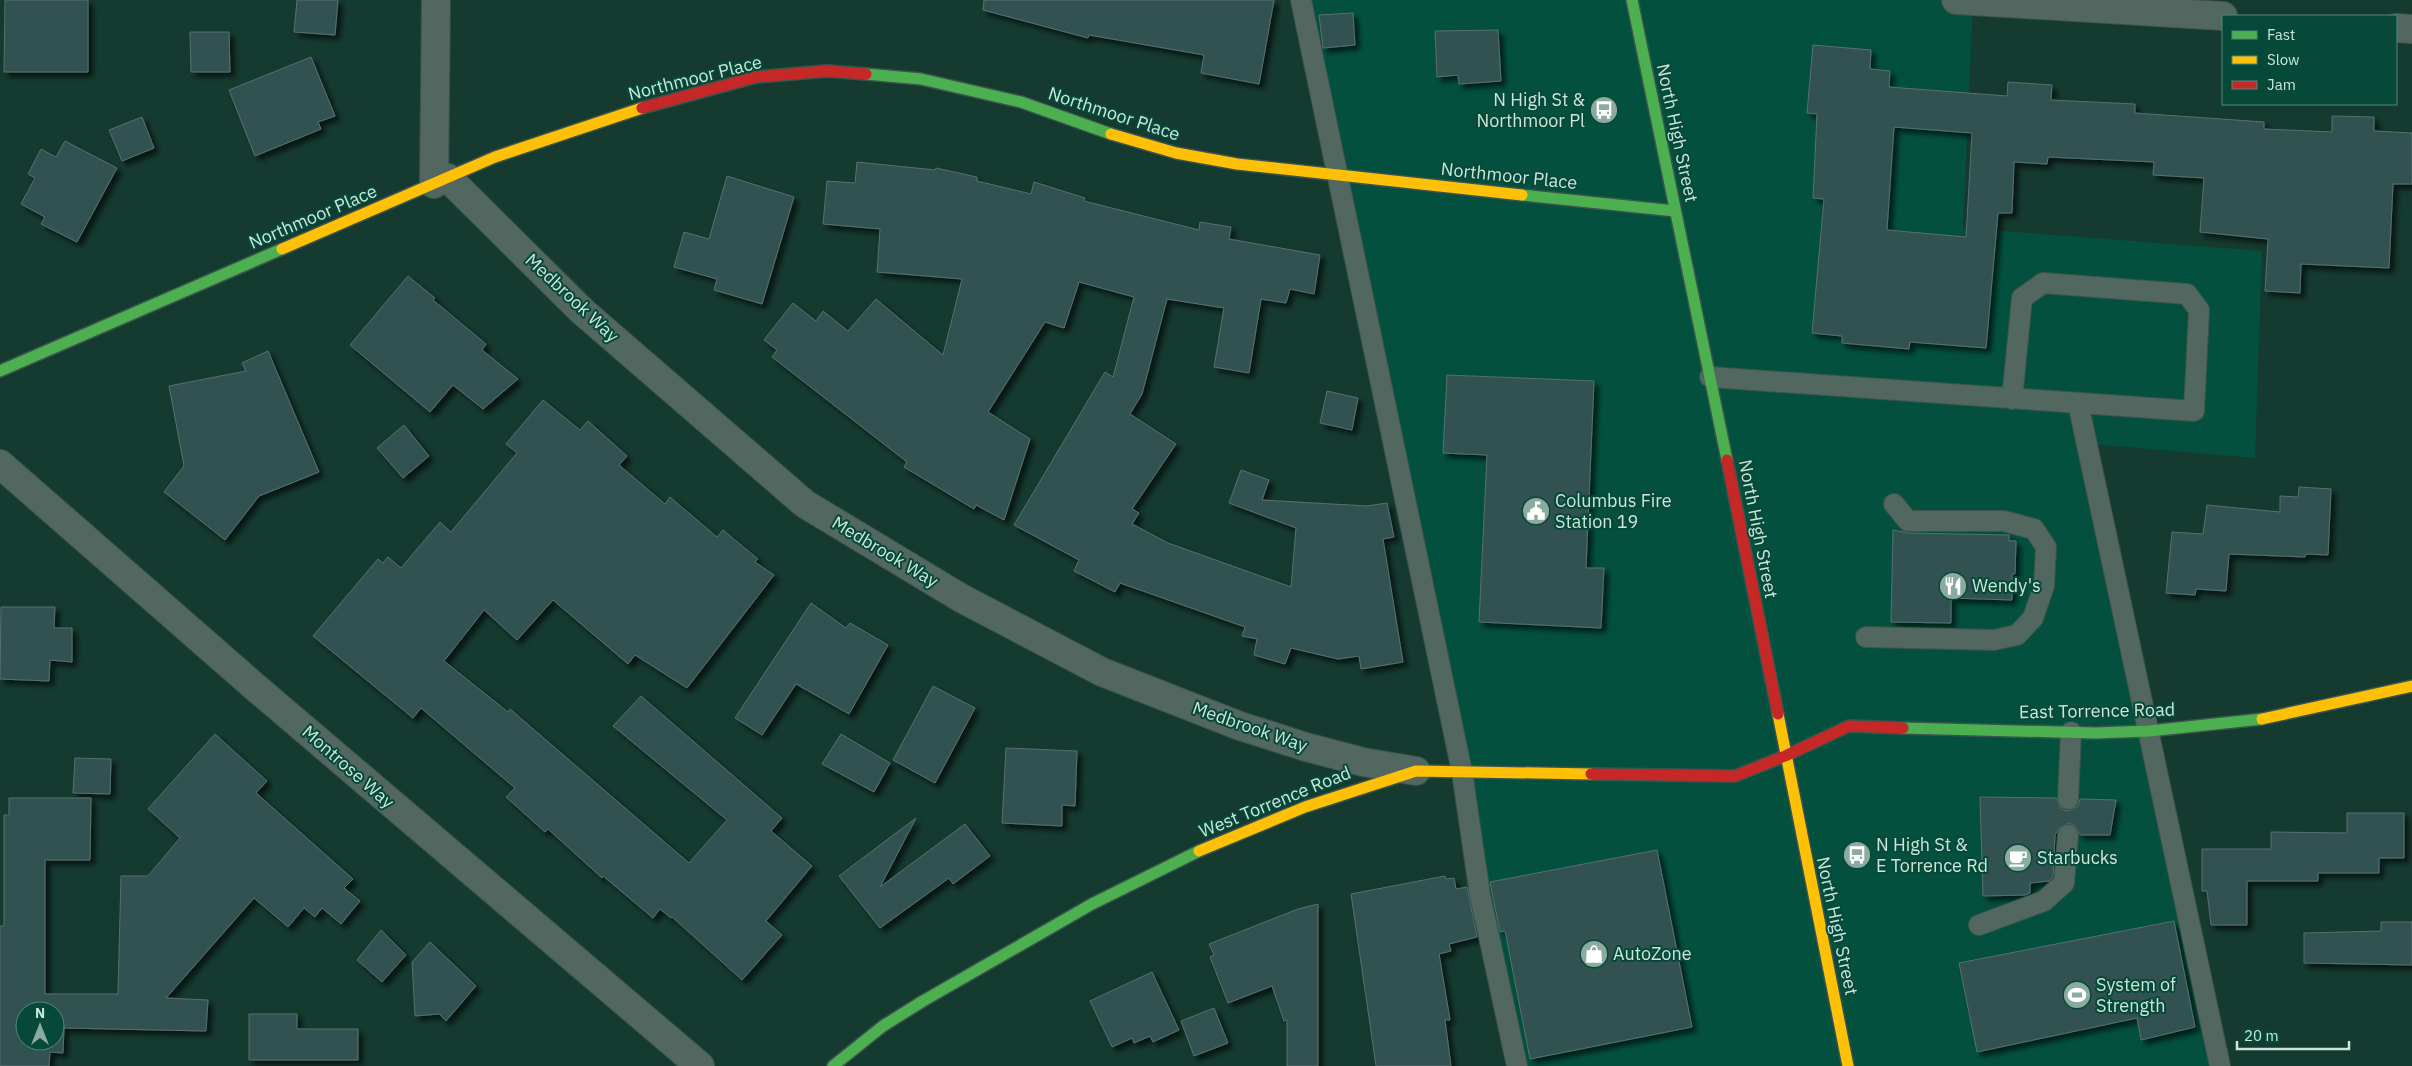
<svg xmlns="http://www.w3.org/2000/svg" width="2412" height="1066" font-family="'IBM Plex Sans',sans-serif">
	<style>
		.built { fill: #03503e }
		.building { fill: #325151; stroke: #567171; fill-rule: evenodd; filter: url(#shadow) }
		.lines { fill: none; stroke-linecap: round; stroke-linejoin: round }
		.lane-casing { stroke: #3a544c; stroke-width: 22 }
		.street-casing { stroke: #3a544c; stroke-width: 30 }
		.fast-casing { stroke: #3a544c; stroke-width: 14 }
		.slow-casing { stroke: #3a544c; stroke-width: 14 }
		.jam-casing { stroke: #3a544c; stroke-width: 14 }
		.lane { stroke: #516760; stroke-width: 20 }
		.street { stroke: #516760; stroke-width: 28 }
		.fast { stroke: #4caf50; stroke-width: 11 }
		.slow { stroke: #ffc107; stroke-width: 11 }
		.jam { stroke: #c62828; stroke-width: 11 }
		.labels { text-anchor: middle; stroke-width: 4; stroke-linejoin: round; paint-order: stroke }
		.street-label { font-size: 18px; fill: #cae7dc; stroke: #064938 }
		.poi-label { font-size: 18px; fill: #cae7dc; stroke: #064938; text-anchor: start }
	</style>
	<defs>
		<filter id="shadow"><feDropShadow dx="4.5" dy="4.5" stdDeviation="2.5" flood-color="#0009"/></filter>
	</defs>
	<rect width="100%" height="100%" fill="#153a30"/>
	<!-- built -->
	<path class="built" d="M1296,0H1973L1963,228L2262,251L2255,458L2091,444L2220,1066H1514Z"/>
	<!-- building -->
	<g class="building">
		<path d="M5,0H88V72H4Z"/>
		<path d="M297,0H338L335,35L294,32Z"/>
		<path d="M984,0H1274L1259,84L1201,73L1204,55L1089,35L1088,38L983,10Z"/>
		<path d="M1353,13L1355,45L1323,48L1319,15Z"/>
		<path d="M1498,30L1501,81L1459,84L1458,75L1437,77L1435,31Z"/>
		<path d="M190,32H229L230,72H191Z"/>
		<path d="M1813,45L1871,50L1870,69L1890,71L1889,87L2007,96L2008,82L2052,85L2051,100L2135,104V113L2264,122V129L2332,132V116L2374,117V131L2412,133V184H2393L2389,268L2301,264L2300,293L2265,291L2268,239L2200,232L2204,178L2153,175L2154,162L2048,157L2047,164L2014,162L2012,213H1998L1986,348L1910,342L1909,349L1842,343V336L1812,333L1824,199L1813,198L1817,114L1807,113ZM1894,127L1972,133L1966,237L1887,230Z"/>
		<path d="M311,57L335,116L318,122L321,129L255,156L229,90Z"/>
		<path d="M142,117L154,148L122,161L109,130Z"/>
		<path d="M65,141L117,168L77,242L41,224L45,217L21,204L35,178L28,174L41,149L56,157Z"/>
		<path d="M857,162L935,170L936,168L977,177V181L1031,194L1034,182L1085,198L1084,201L1199,230L1200,222L1231,227L1229,239L1320,255L1314,294L1290,289L1286,303L1261,299L1249,373L1214,367L1224,308L1167,299L1142,394L1130,414L1176,444L1132,509L1139,513L1132,524L1168,543L1291,587L1296,528L1229,503L1241,470L1269,480L1262,500L1367,506L1387,503L1394,537L1383,539L1403,662L1361,669L1359,656L1338,659L1291,648L1285,664L1254,655L1257,639L1242,636L1245,627L1120,583L1115,592L1074,571L1079,560L1014,525L1105,372L1113,377L1134,297L1079,282L1064,328L1045,322L988,412L1030,439L1004,520L976,505L974,509L904,467L907,462L772,357L777,350L764,340L793,303L816,321L823,311L848,331L876,299L943,355L962,279L877,272L880,229L823,224L827,181L855,183Z"/>
		<path d="M727,176L794,197L762,304L714,290L717,279L674,267L684,232L709,239Z"/>
		<path d="M408,276L435,298L433,300L486,344L482,350L518,379L483,409L453,385L430,412L350,345Z"/>
		<path d="M268,351L319,472L259,496L225,540L164,492L184,466L169,386L246,371L242,363Z"/>
		<path d="M1447,375L1594,381L1586,568H1604L1601,628L1479,622L1487,455L1443,453Z"/>
		<path d="M1327,391L1358,398L1352,430L1320,423Z"/>
		<path d="M543,400L580,430L588,421L627,456L619,465L665,504L670,497L717,537L723,530L758,559L755,562L774,575L687,688L635,655L628,664L553,600L517,640L484,610L444,661L508,712L510,709L689,863L727,820L613,726L641,696L782,818L771,831L812,866L766,921L782,935L742,980L672,917L671,918L660,909L653,918L603,876L602,878L548,829L545,832L506,797L515,788L421,708L413,718L313,636L378,559L383,563L388,557L401,568L440,522L451,532L517,453L506,444Z"/>
		<path d="M404,425L429,456L403,478L377,448Z"/>
		<path d="M2299,487L2331,489L2328,555L2306,554L2305,557L2229,554L2226,591L2196,589L2195,595L2166,593L2172,532L2203,534L2207,505L2280,512V496L2298,497Z"/>
		<path d="M1893,530L1908,533L2009,535V541H2016L2015,574H2012V600L1951,598V623L1891,622Z"/>
		<path d="M811,603L846,628L850,623L888,645L849,714L796,684L762,735L735,718Z"/>
		<path d="M1,607H55L54,628H72V662L50,660L49,681L0,679Z"/>
		<path d="M933,686L975,708L935,783L893,760Z"/>
		<path d="M215,734L267,781L256,793L353,879L344,888L360,901L341,924L322,908L315,917L304,908L288,927L254,898L166,998L208,1000L206,1031L64,1028L63,1053L50,1052L49,1066H0V926H4V815H9V798H91L90,860H45V994H118L121,876H148L180,838L148,809ZM25,1011H55V1041H25Z"/>
		<path d="M841,734L890,763L874,792L822,764Z"/>
		<path d="M1006,748L1077,751L1075,806L1062,805V826L1002,823Z"/>
		<path d="M75,758L111,759L110,794L73,793Z"/>
		<path d="M1980,797L2056,798L2061,809L2068,811L2078,806L2080,799L2116,800L2110,835H2080L2075,826L2069,823L2059,828L2055,835L2053,877L2049,881L2030,883V893L2025,895L1983,896Z"/>
		<path d="M2347,813H2404V858H2379V873H2318V881H2247V925H2211L2207,891H2202V849H2271V832L2347,833Z"/>
		<path d="M916,818L880,887L965,824L990,856L953,884L949,878L880,928L839,876Z"/>
		<path d="M1657,850L1692,1027L1530,1059L1505,931L1500,932L1490,882Z"/>
		<path d="M1445,876L1446,879L1454,878L1456,889L1467,887L1477,937L1449,944L1451,951L1439,954L1450,1020H1445L1451,1066H1376L1351,894Z"/>
		<path d="M1318,904V1066H1287V1020L1284,1021L1272,986L1228,1003L1210,957L1214,955L1209,944L1298,909Z"/>
		<path d="M2174,921L2195,1027L2141,1040L2137,1018L1977,1052L1959,963Z"/>
		<path d="M2381,922H2412V965L2304,963V933L2381,931Z"/>
		<path d="M381,930L406,955L382,982L357,960Z"/>
		<path d="M430,942L476,986L446,1021L439,1014L415,1016L412,962Z"/>
		<path d="M1152,972L1179,1030L1153,1042L1150,1036L1134,1043L1132,1038L1112,1047L1090,1001Z"/>
		<path d="M1214,1008L1228,1043L1194,1056L1181,1021Z"/>
		<path d="M249,1014H297V1029H358V1060H249Z"/>
	</g>
	<g class="lines">
		<defs>
			<g id="lane">
				<path d="M1301,0L1462,772L1480,895L1517,1066"/>
				<path d="M1710,377L2194,411L2199,310L2187,294L2043,283L2022,298L2012,399"/>
				<path d="M2078,403L2220,1066"/>
				<path d="M1866,637L1994,640L2017,635L2033,618L2044,586L2046,547L2034,529L2004,521H1908L1894,504"/>
				<path d="M2068,799L2071,732"/>
				<path d="M1979,925L2044,901L2064,883L2068,835"/>
			</g>
			<g id="street">
				<path d="M1956,0L2223,16"/>
				<path d="M2396,28L2412,29"/>
				<path d="M448,178L582,311L805,504L961,598L1102,672L1240,726L1306,747L1363,762L1416,771"/>
				<path d="M434,184L436,0"/>
				<path d="M0,464L255,687L700,1066"/>
			</g>
			<g id="fast">
				<path d="M1632,0L1727,460"/>
				<path d="M866,74L921,79L1021,102L1111,134"/>
				<path d="M1522,195L1675,211"/>
				<path d="M0,371L282,249"/>
				<path d="M1903,728L2095,733L2149,731L2262,719"/>
				<path d="M833,1066L883,1026L923,1001L1092,904L1199,851"/>
			</g>
			<g id="slow">
				<path d="M1111,134L1176,153L1237,164L1522,195"/>
				<path d="M282,249L495,157L642,108"/>
				<path d="M1778,714L1848,1066"/>
				<path d="M2262,719L2412,686"/>
				<path d="M1199,851L1305,807L1416,771L1591,774"/>
			</g>
			<g id="jam">
				<path d="M642,108L756,77L827,71L866,74"/>
				<path d="M1727,460L1778,714"/>
				<path d="M1591,774L1735,776L1785,756L1849,726L1903,728"/>
			</g>
		</defs>
		<!-- lane casing -->
		<use href="#lane" class="lane-casing"/>
		<!-- street casing -->
		<use href="#street" class="street-casing"/>
		<!-- fast casing -->
		<use href="#fast" class="fast-casing"/>
		<!-- slow casing -->
		<use href="#slow" class="slow-casing"/>
		<!-- jam casing -->
		<use href="#jam" class="jam-casing"/>
		<!-- lane -->
		<use href="#lane" class="lane"/>
		<!-- street -->
		<use href="#street" class="street"/>
		<!-- fast -->
		<use href="#fast" class="fast"/>
		<!-- slow -->
		<use href="#slow" class="slow"/>
		<!-- jam -->
		<use href="#jam" class="jam"/>
	</g>
	<!-- icons -->
	<defs>
		<symbol id="bus-disc" viewBox="-11 -11 22 22"><circle r="9.5" fill="#8baaa0" stroke="#064938"/><path d="M-5-6H5V4H4V6H2V4H-2V6H-4V4H-5ZM-3.5-4V0h7V-4ZM-3.5 1.2v1.5H-2V1.2ZM2 1.2v1.5H3.5V1.2Z" fill="#fff"/></symbol>
		<symbol id="civic-disc" viewBox="-11 -11 22 22"><circle r="9.5" fill="#8baaa0" stroke="#064938"/><path d="M-.6-6.5H3V-4.5H.6V-3L4-1V1h2V6H-6V1h2V-1L-.6-3ZM-1.2 2.5V6h2.4V2.5Z" fill="#fff"/></symbol>
		<symbol id="restaurant-disc" viewBox="-11 -11 22 22"><circle r="9.5" fill="#8baaa0" stroke="#064938"/><path d="M-5-6h1v4h1v-4h1v4h1v-4h1v5L-1.5 .5V6h-2V.5L-5-1ZM5-6V6H3V1.5H1.5Q1.5-4 5-6Z" fill="#fff"/></symbol>
		<symbol id="cafe-disc" viewBox="-11 -11 22 22"><circle r="9.5" fill="#8baaa0" stroke="#064938"/><path d="M-5.5-4.5H6V0H3Q3 3.5 0 3.5H-2.5Q-5.5 3.5-5.5 0ZM3-3.2v2h1.7v-2ZM-6 4.5H4V6H-6Z" fill="#fff"/></symbol>
		<symbol id="shop-disc" viewBox="-11 -11 22 22"><circle r="9.5" fill="#8baaa0" stroke="#064938"/><path d="M-5-2.5h2.3a2.7 3.5 0 0 1 5.4 0H5L5.5 6h-11ZM-1.5-2.5h3a1.5 2.3 0 0 0-3 0Z" fill="#fff"/></symbol>
		<symbol id="stadium-disc" viewBox="-11 -11 22 22"><circle r="9.5" fill="#8baaa0" stroke="#064938"/><path d="M0-5a6.5 5 0 1 0 0 10a6.5 5 0 1 0 0-10ZM-3.5-1.8h7v3.6h-7Z" fill="#fff"/></symbol>
	</defs>
	<g fill-rule="evenodd">
		<use href="#bus-disc" x="1588" y="94" width="32" height="32"/>
		<use href="#civic-disc" x="1520" y="495" width="32" height="32"/>
		<use href="#restaurant-disc" x="1937" y="570" width="32" height="32"/>
		<use href="#bus-disc" x="1841" y="839" width="32" height="32"/>
		<use href="#cafe-disc" x="2002" y="842" width="32" height="32"/>
		<use href="#shop-disc" x="1578" y="938" width="32" height="32"/>
		<use href="#stadium-disc" x="2061" y="979" width="32" height="32"/>
	</g>
	<g class="labels">
		<!-- street labels -->
		<g class="street-label">
			<text transform="translate(695 78) rotate(-14)" y="6">Northmoor Place</text>
			<text transform="translate(1114 114) rotate(18)" y="6">Northmoor Place</text>
			<text transform="translate(1677 133) rotate(78)" y="6">North High Street</text>
			<text transform="translate(1509 176) rotate(6)" y="6">Northmoor Place</text>
			<text transform="translate(313 217) rotate(-23)" y="6">Northmoor Place</text>
			<text transform="translate(572 298) rotate(43)" y="6">Medbrook Way</text>
			<text transform="translate(1758 529) rotate(79)" y="6">North High Street</text>
			<text transform="translate(885 552) rotate(31)" y="6">Medbrook Way</text>
			<text transform="translate(2097 711) rotate(-1)" y="6">East Torrence Road</text>
			<text transform="translate(1250 727) rotate(19)" y="6">Medbrook Way</text>
			<text transform="translate(348 767) rotate(41)" y="6">Montrose Way</text>
			<text transform="translate(1275 802) rotate(-22)" y="6">West Torrence Road</text>
			<text transform="translate(1837 926) rotate(78)" y="6">North High Street</text>
		</g>
		<!-- poi labels -->
		<g class="poi-label">
			<text x="1585" y="106" text-anchor="end">N High St &amp;<tspan x="1585" dy="21">Northmoor Pl</tspan></text>
			<text x="1555" y="507">Columbus Fire<tspan x="1555" dy="21">Station 19</tspan></text>
			<text x="1972" y="592">Wendy's</text>
			<text x="1876" y="851">N High St &amp;<tspan x="1876" dy="21">E Torrence Rd</tspan></text>
			<text x="2037" y="864">Starbucks</text>
			<text x="1613" y="960">AutoZone</text>
			<text x="2096" y="991">System of<tspan x="2096" dy="21">Strength</tspan></text>
		</g>
	</g>
	<!-- legend -->
	<rect x="2222" y="15" width="175" height="90" fill="#064938" stroke="#54887a"/>
	<rect x="2232" y="31" width="25" height="8" fill="#4caf50" stroke="#54887a"/>
	<text x="2267" y="40" font-size="15" fill="#cae7dc">Fast</text>
	<rect x="2232" y="56" width="25" height="8" fill="#ffc107" stroke="#54887a"/>
	<text x="2267" y="65" font-size="15" fill="#cae7dc">Slow</text>
	<rect x="2232" y="81" width="25" height="8" fill="#c62828" stroke="#54887a"/>
	<text x="2267" y="90" font-size="15" fill="#cae7dc">Jam</text>
	<!-- north arrow -->
	<g transform="translate(40 1026)"><circle r="24" fill="#064938" stroke="#54887a"/>
	<path d="M0-4L9 19L0 12L-9 19Z" fill="#8baaa0"/>
	<text y="-8" font-size="14" font-weight="bold" text-anchor="middle" fill="#cae7dc">N</text>
	</g>
	<!-- scale -->
	<path d="M2237 1041v8h112v-8" fill="none" stroke="#cae7dc" stroke-width="2.5"/>
	<text x="2244" y="1041" font-size="15" fill="#cae7dc" stroke="#064938" stroke-width="4" paint-order="stroke">20 m</text>
</svg>
